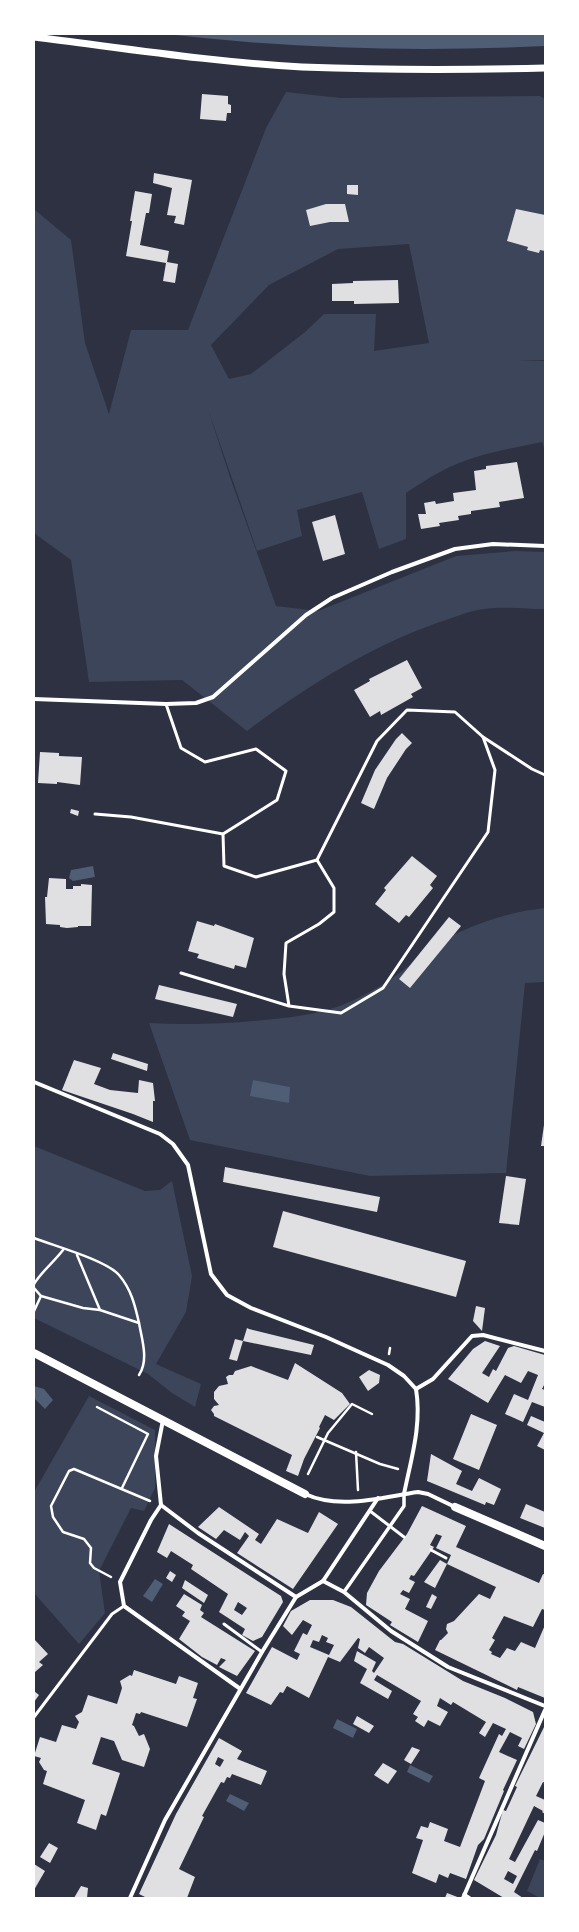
<svg xmlns="http://www.w3.org/2000/svg" width="579" height="1932" font-family="'Libre Baskerville',serif">
	<style>
		.green { fill: #3c4559; fill-rule: evenodd }
		.water { fill: #4f5d75 }
		.building { fill: #e0e0e3; fill-rule: evenodd }
		.lines { fill: none; stroke-linecap: round; stroke-linejoin: round }
		.path { stroke: #fff; stroke-width: 2.5 }
		.service { stroke: #fff; stroke-width: 3 }
		.pedestrian { stroke: #fff; stroke-width: 3.5 }
		.minor { stroke: #fff; stroke-width: 4 }
		.tertiary { stroke: #fff; stroke-width: 7 }
		.secondary { stroke: #fff; stroke-width: 8 }
	</style>
	<rect width="100%" height="100%" fill="#2d3142"/>
	<!-- green -->
	<g class="green">
		<path d="M286,92L341,98L540,96L545,99V360L519,361H545V451L542,442C508,449 471,455 440,472C428,478 417,486 406,493V539L379,549L362,492L297,510L302,536L257,551L208,409L230,477L276,606L318,611L456,556L515,551L545,552V609C525,609 504,606 484,609C468,611 453,618 437,623C367,648 306,687 247,731L182,680L89,682L71,560L34,533V209L71,240L85,343L109,414L131,330H188L266,128ZM409,244L429,343L374,351L376,314H324L305,332L251,374L229,379L211,345L269,285L338,249Z"/>
		<path d="M545,908V982L525,983L506,1173L370,1176L190,1140L149,1023C187,1025 225,1024 263,1020C295,1017 325,1014 354,1000C373,991 390,981 406,968C415,962 422,953 431,947C466,926 506,912 545,908Z"/>
		<path d="M34,1146L145,1191L160,1190L172,1181L192,1276L186,1312L156,1364L201,1384L195,1407L172,1393L148,1374L34,1318Z"/>
		<path d="M89,1396L155,1430V1488L144,1511L131,1508L99,1571L105,1613L79,1644L34,1593V1492Z"/>
		<path d="M540,1859L545,1861V1898H540L527,1891Z"/>
	</g>
	<!-- water -->
	<g class="water">
		<path d="M167,34H545V46C419,52 292,49 167,34Z"/>
		<path d="M93,866L95,877L73,881L69,878L71,870Z"/>
		<path d="M253,1080L290,1087L289,1103L250,1096Z"/>
		<path d="M34,1386L44,1389L53,1400L45,1409L34,1398Z"/>
		<path d="M155,1579L163,1584L152,1602L143,1596Z"/>
		<path d="M337,1719L357,1729L353,1738L333,1728Z"/>
		<path d="M410,1765L433,1776L429,1783L407,1772Z"/>
		<path d="M230,1794L249,1803L244,1811L226,1801Z"/>
	</g>
	<!-- building -->
	<g class="building">
		<path d="M202,94L228,96V104L231,105V113H227L226,121L200,119Z"/>
		<path d="M154,173L192,180L184,225L174,223L176,216L167,215L172,188L153,183Z"/>
		<path d="M347,185H358V195L347,194Z"/>
		<path d="M135,191L152,194L149,213H146L140,245L169,251L167,262L178,264L175,283L163,281L166,263L126,256L132,221H130Z"/>
		<path d="M326,204H345L349,222H330L310,226L306,210Z"/>
		<path d="M516,209L545,215V251L540,250L539,253L527,250L528,247L507,241Z"/>
		<path d="M398,280L399,303L354,304V301H332V284L353,283V281Z"/>
		<path d="M517,462L524,498L499,502L500,507L471,511V514L458,516L459,520L439,523L440,526L421,529L418,514H426L424,503L435,501L436,504L454,501L453,493L476,490L474,471L486,469V466Z"/>
		<path d="M335,515L345,554L323,561L312,522Z"/>
		<path d="M407,660L422,688L411,694L413,697L381,715L380,711L370,717L354,690L370,681L369,679Z"/>
		<path d="M402,733L412,743L406,749L387,778L374,809L361,803L375,770L396,739Z"/>
		<path d="M40,752L59,753V756L82,757L80,785L57,782V784L38,783Z"/>
		<path d="M71,809L79,811L78,816L70,813Z"/>
		<path d="M412,856L437,876L430,885L433,888L409,917L406,915L399,923L375,904L386,890L384,888Z"/>
		<path d="M49,878L66,879V889H73V886H81V884L92,885L91,926H78V927L67,928L60,927V925L46,924L45,897H47Z"/>
		<path d="M449,917L461,926L410,988L399,979Z"/>
		<path d="M197,921L214,926L215,924L254,938L246,968L235,965L234,969L197,958L199,954L188,951Z"/>
		<path d="M159,985L237,1004L233,1017L155,999Z"/>
		<path d="M113,1053L148,1064L147,1071L111,1059Z"/>
		<path d="M74,1060L101,1068L94,1084L110,1090L138,1093L139,1080L153,1083L155,1101H153V1122L133,1114L62,1090Z"/>
		<path d="M544,1125H545V1146H541Z"/>
		<path d="M225,1167L380,1197L377,1212L223,1182Z"/>
		<path d="M506,1176L526,1179L519,1225L499,1223Z"/>
		<path d="M283,1211L466,1261L456,1297L273,1247Z"/>
		<path d="M476,1306L485,1308L482,1331L473,1321Z"/>
		<path d="M247,1328L249,1329L314,1345L311,1355L243,1341Z"/>
		<path d="M235,1339L243,1341L237,1361L229,1359Z"/>
		<path d="M485,1341L500,1346L482,1373L489,1377L493,1369L496,1371L508,1348L514,1346L545,1355V1383L542,1389L545,1390V1407L532,1402L523,1422L505,1414L514,1394L528,1400L538,1375L528,1371L521,1383L505,1375L488,1403L448,1379L473,1349Z"/>
		<path d="M295,1363L342,1393L350,1404L334,1420L325,1415L319,1427L320,1428L304,1459L298,1476L286,1471L292,1455L214,1416V1414L211,1410L214,1406L219,1405L214,1399V1392L219,1386L228,1384L226,1377L229,1375H233L235,1371L251,1366L288,1380Z"/>
		<path d="M369,1370L380,1375L379,1383L368,1391L359,1377Z"/>
		<path d="M471,1414L497,1425L479,1470L453,1459Z"/>
		<path d="M531,1416L545,1422V1450L537,1446L544,1433L527,1425Z"/>
		<path d="M431,1454L462,1471L456,1484L472,1491L479,1478L501,1489L494,1505L486,1502L485,1505L427,1481Z"/>
		<path d="M526,1504L545,1512V1528L520,1518Z"/>
		<path d="M422,1506L466,1526L456,1547L539,1583L543,1574L545,1575V1610L542,1609L533,1627L504,1616L492,1638L495,1640L489,1650L492,1652L491,1654L500,1658L507,1648L515,1651L521,1642L535,1648L545,1625V1698L518,1687L517,1690L435,1650L440,1640H441L448,1633L446,1629L447,1624L454,1621L479,1594L490,1599L496,1587L447,1564L451,1555L436,1548L442,1536L436,1534L430,1545L434,1547L414,1576L411,1575L409,1579L415,1582L409,1593L403,1590L400,1594L410,1599L405,1609L428,1621L418,1642L390,1625L392,1622L366,1605L367,1593L379,1571L407,1534Z"/>
		<path d="M219,1507L259,1534L255,1540L261,1544L277,1519L308,1533L319,1512L338,1524L293,1589L237,1553L249,1536L245,1532L240,1540L224,1530L216,1539L198,1527Z"/>
		<path d="M169,1524L281,1596L283,1602L262,1637L253,1641L242,1635L245,1629L219,1612L228,1594L191,1569L193,1565L171,1551L167,1558L157,1552ZM238,1602L247,1608L242,1615L234,1610Z"/>
		<path d="M440,1560L447,1564L435,1588L424,1582Z"/>
		<path d="M170,1571L176,1575L172,1582L166,1578Z"/>
		<path d="M185,1580L208,1595L204,1603L182,1588Z"/>
		<path d="M184,1594L202,1605L200,1610L204,1613L201,1617L255,1651L237,1676L219,1667L226,1660L221,1658L217,1665L202,1657L179,1639L190,1621L182,1616L185,1612L176,1606Z"/>
		<path d="M432,1594L437,1597L431,1609L426,1607Z"/>
		<path d="M310,1600H333L351,1607L395,1642L403,1644L463,1681L505,1698L533,1712L536,1724L524,1749L518,1746L522,1738L510,1732L499,1752L517,1760L503,1790L504,1791L484,1839L478,1845L466,1879L450,1873L448,1878L439,1874L436,1883L412,1873L423,1840L416,1838L421,1826L428,1828L430,1822L448,1829L444,1841L460,1847L485,1781L479,1778L499,1734L502,1736L506,1729L493,1723L485,1737L479,1733L486,1722L453,1702L451,1705L440,1698L437,1706L448,1712L440,1726L428,1720L424,1727L415,1721L418,1717L413,1714L421,1701L377,1675L374,1680L392,1691L388,1699L360,1683L367,1669L354,1661L357,1651L376,1662L372,1671L374,1673L384,1658L369,1647L365,1653L358,1648L360,1639L358,1638L340,1662L328,1657L309,1698L287,1686L283,1693L280,1692L271,1705L246,1693L272,1647L297,1660L300,1654L294,1651L303,1633L307,1635L312,1625L303,1620L292,1635L283,1626L291,1611ZM322,1635L328,1638L326,1642L334,1645L329,1655L310,1647L313,1640L319,1642Z"/>
		<path d="M34,1639L48,1654L39,1662L43,1665L35,1672Z"/>
		<path d="M134,1670L176,1684L179,1676L198,1683L193,1698L197,1699L187,1727L141,1712L140,1714L136,1713L132,1725L134,1726L139,1736L144,1734L150,1749L144,1767L122,1760L114,1741L101,1737L92,1764L120,1773L106,1816L101,1814L96,1830L77,1823L85,1800L43,1784L47,1771L44,1770L39,1762L41,1758L34,1756L40,1737L56,1742L62,1725L76,1729L79,1722L75,1716L82,1712L88,1695L117,1704L122,1688L120,1681L130,1675L132,1676Z"/>
		<path d="M34,1691L39,1695L34,1702Z"/>
		<path d="M357,1716L374,1726L369,1733L353,1724Z"/>
		<path d="M545,1725V1783L543,1782L536,1796L545,1800V1814L542,1812L543,1811L534,1806L509,1859L515,1862L538,1820L545,1823V1832L537,1851L535,1850L514,1892L523,1898H504L474,1880L496,1835L503,1810L506,1811L517,1787L515,1786ZM508,1871L517,1876L513,1884L504,1879Z"/>
		<path d="M219,1738L242,1751L237,1759L267,1771L261,1785L232,1774L230,1778L227,1777L224,1783L221,1782L202,1816L204,1817L179,1869L195,1877L187,1898H147L139,1894L176,1814ZM218,1757L224,1760L220,1767L215,1764Z"/>
		<path d="M412,1747L420,1750L411,1764L404,1760Z"/>
		<path d="M383,1763L397,1771L388,1784L374,1775Z"/>
		<path d="M49,1843L58,1848L50,1863L40,1857Z"/>
		<path d="M34,1864L45,1871L34,1890Z"/>
		<path d="M81,1886L88,1888L87,1898H74Z"/>
		<path d="M447,1893L460,1898H445Z"/>
	</g>
	<g class="lines">
		<!-- path -->
		<g class="path">
			<path d="M34,1238C54,1246 106,1260 119,1275C131,1289 135,1305 139,1323"/>
			<path d="M77,1255L100,1310"/>
			<path d="M34,1284C42,1271 54,1262 63,1250"/>
			<path d="M34,1288L41,1296L83,1308L100,1310L139,1323C142,1340 149,1360 139,1375"/>
			<path d="M34,1311L41,1296"/>
			<path d="M389,1354L390,1348"/>
			<path d="M97,1407L148,1434L122,1488"/>
			<path d="M317,1437L380,1464L398,1469"/>
			<path d="M356,1452L358,1490"/>
			<path d="M308,1474L328,1433L352,1404L372,1414"/>
			<path d="M111,1577L94,1568L90,1563L91,1548L84,1539L63,1532L53,1517L51,1506L69,1471L74,1469L150,1501"/>
		</g>
		<!-- service -->
		<g class="service">
			<path d="M166,704L181,748L205,762L256,749L286,771L277,800L223,834L224,866L256,877L317,860"/>
			<path d="M483,737L532,769L545,775"/>
			<path d="M95,814L131,817L223,834"/>
			<path d="M181,973L289,1006L341,1013L383,988L488,832L495,770L483,737L455,712L407,710L377,741L317,860L334,888V912L319,924L286,943L284,974L289,1006"/>
			<path d="M370,1511L404,1537"/>
			<path d="M431,1550L446,1558"/>
			<path d="M224,1624L262,1652"/>
			<path d="M34,1717L112,1614L124,1606"/>
			<path d="M464,1894L470,1898"/>
		</g>
		<!-- pedestrian -->
		<path class="pedestrian" d="M344,1592L404,1506V1494"/>
		<!-- minor -->
		<g class="minor">
			<path d="M34,699L166,704L196,703L213,697L306,615L332,598L392,572L455,549L493,544L545,546"/>
			<path d="M34,1082L160,1134L173,1144L188,1165L211,1274L227,1295L251,1308L326,1337L388,1365L404,1376L416,1389"/>
			<path d="M416,1389L433,1379L472,1336L483,1335L545,1351"/>
			<path d="M163,1420L156,1456L161,1505L198,1533L296,1597"/>
			<path d="M305,1494C340,1510 382,1497 418,1492L428,1494L455,1507"/>
			<path d="M404,1494C411,1459 422,1425 416,1389"/>
			<path d="M161,1505L151,1520L120,1582L124,1606L239,1688"/>
			<path d="M323,1581L344,1592L391,1631L448,1667L545,1706"/>
			<path d="M130,1898L165,1820L262,1652L296,1597L323,1581L378,1498"/>
			<path d="M463,1898L545,1710"/>
		</g>
		<!-- tertiary -->
		<path class="tertiary" d="M34,37C123,48 213,62 302,67C383,70 464,70 545,68"/>
		<!-- secondary -->
		<g class="secondary">
			<path d="M34,1353L305,1494"/>
			<path d="M455,1507L545,1546"/>
		</g>
	</g>
	<!-- border -->
	<rect width="579" height="1932" fill="none" stroke="#ffffff" stroke-width="70"/>
</svg>
